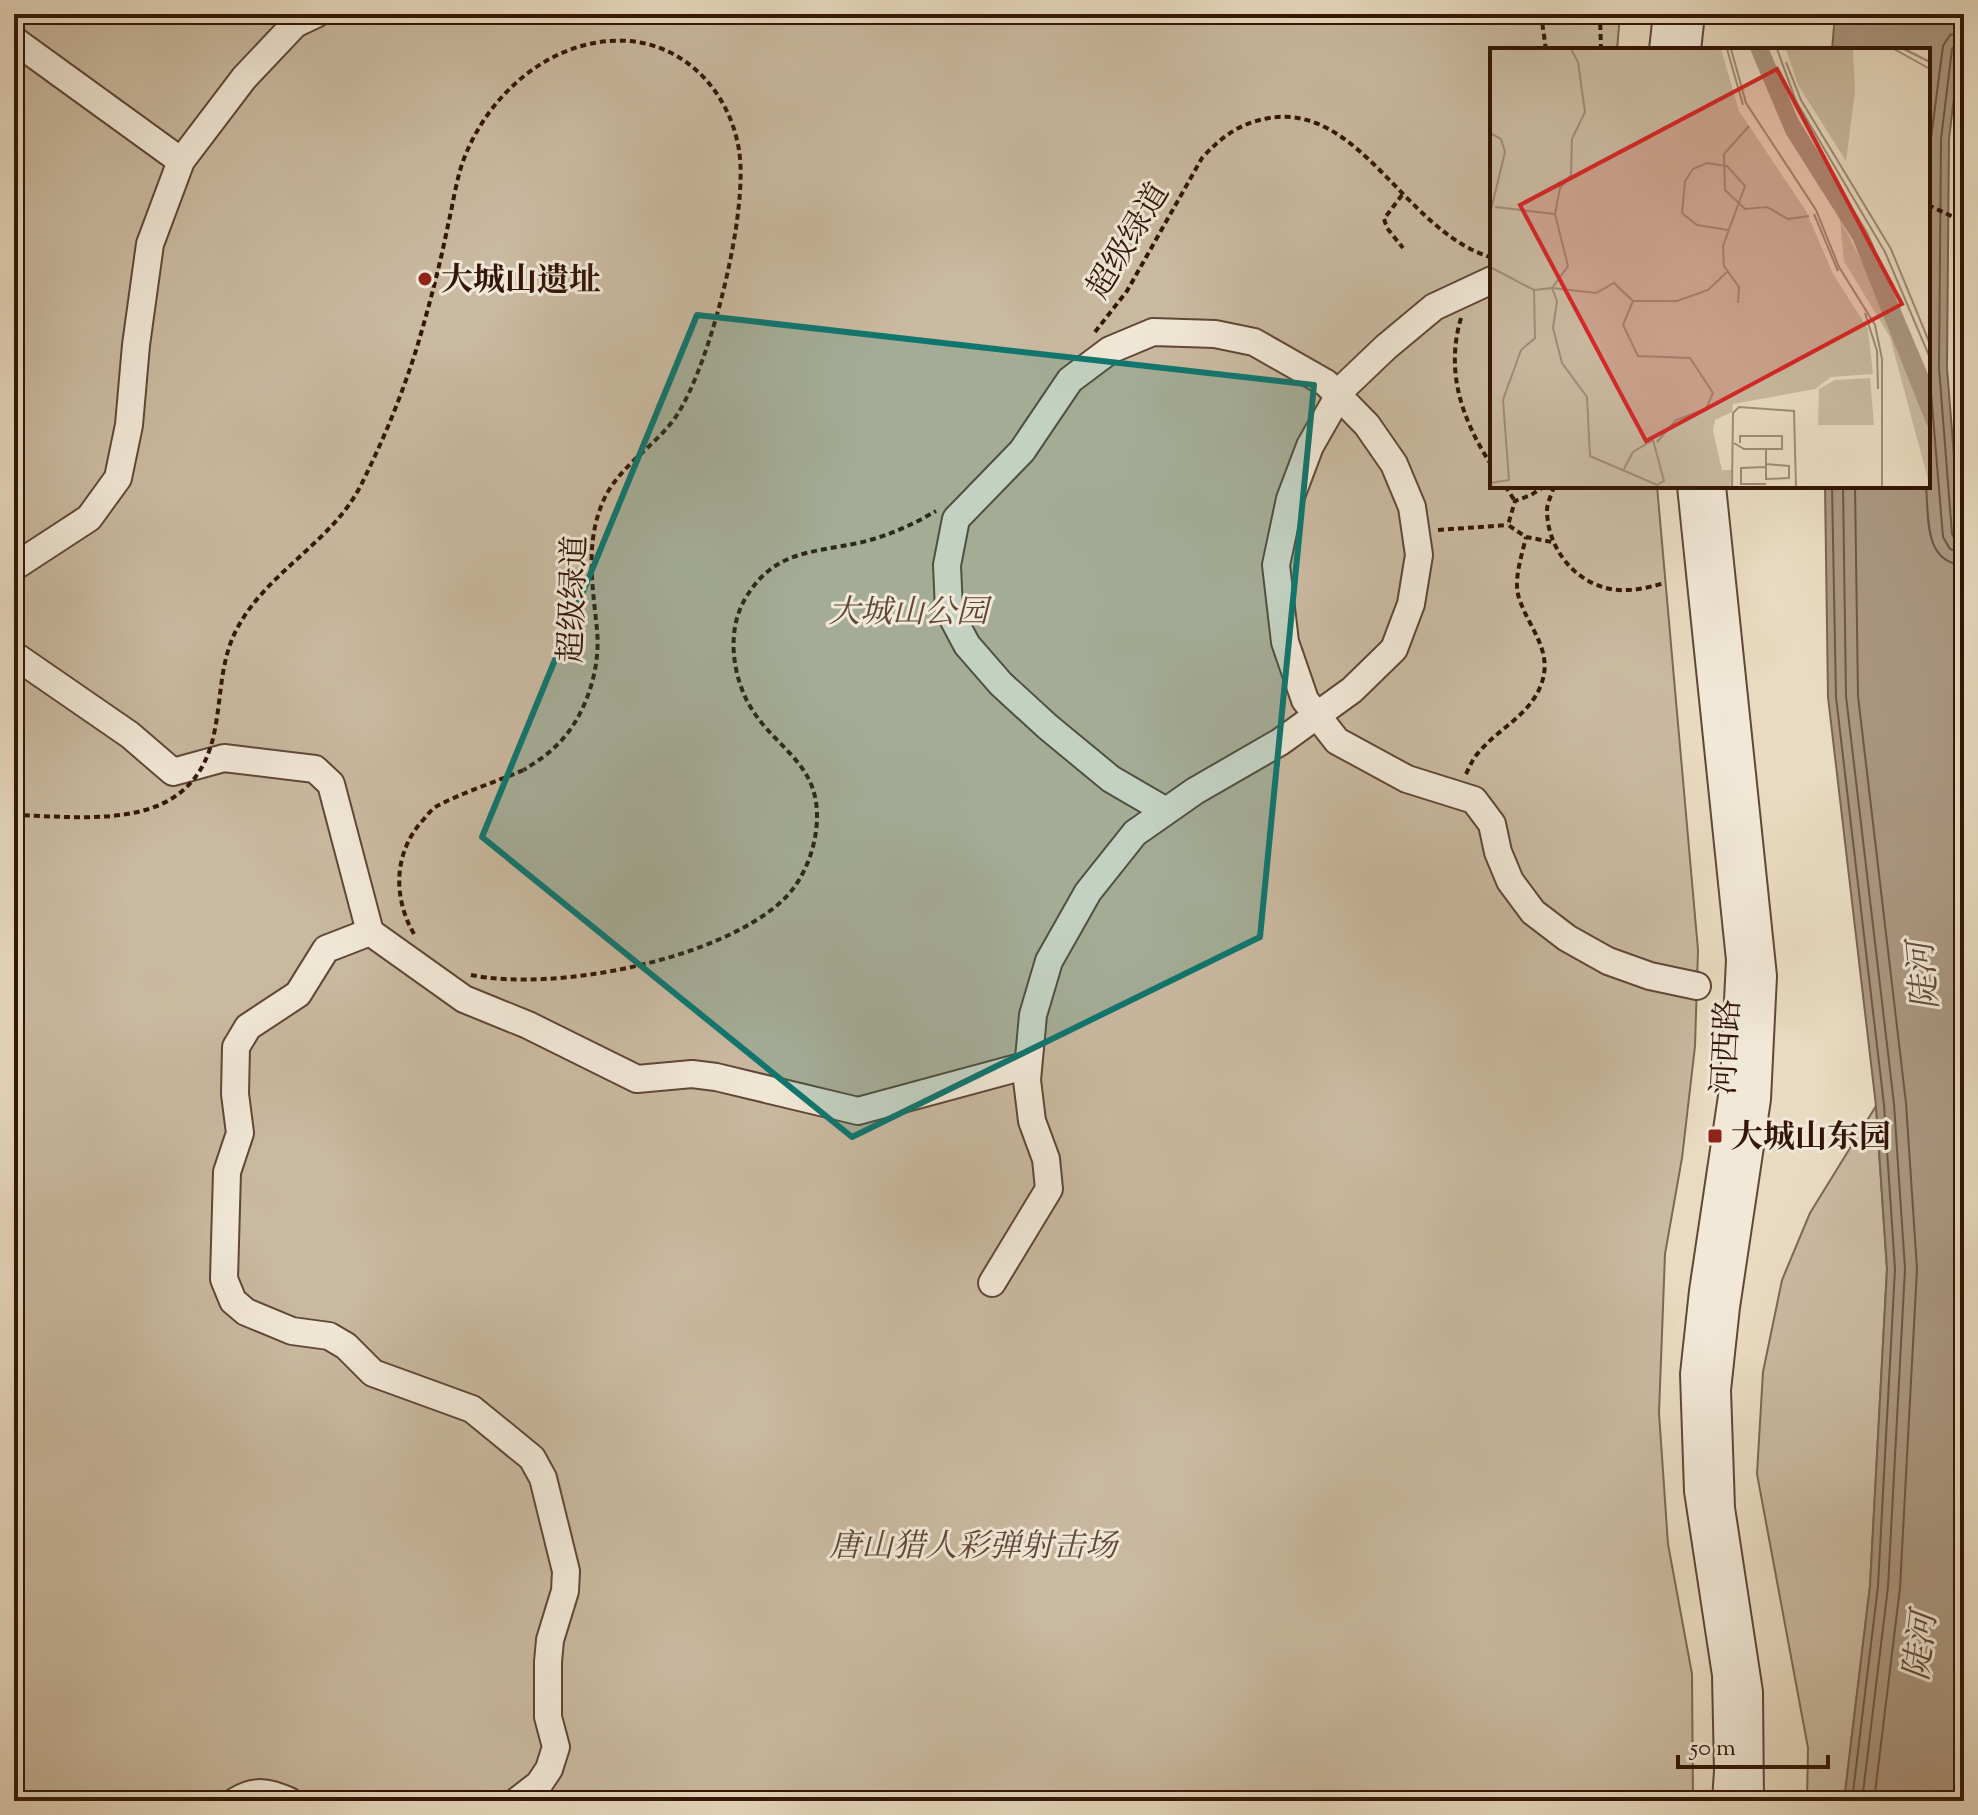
<svg xmlns="http://www.w3.org/2000/svg" width="1978" height="1815" font-family="'Sorts Mill Goudy','Noto Serif SC',serif">
	<style>
		.green { fill: #cabaa1; stroke: #7e6854; stroke-width: 2 }
		.water { fill: #ab9882; stroke: #7b6451; stroke-width: 2 }
		.lines { fill: none; stroke-linecap: round; stroke-linejoin: round }
		.shore { stroke: #6f5744; stroke-width: 2 }
		.minor-casing { stroke: #604736; stroke-width: 30 }
		.path { stroke: #331607; stroke-width: 4; stroke-dasharray: 6 4; stroke-linecap: butt }
		.minor { stroke: #f1e8d7; stroke-width: 26 }
		.path-bridge { stroke: #331607; stroke-width: 4; stroke-dasharray: 6 4; stroke-linecap: butt }
		.marked { fill: #0f766e; fill-opacity: 0.2; stroke: #0f766e; stroke-width: 6; stroke-linejoin: round }
		.poi-dot { fill: #8f2418; stroke: #f1e8d7; stroke-width: 3 }
		.labels { text-anchor: middle; stroke-width: 6; stroke-linejoin: round; paint-order: stroke }
		.street-label { font-size: 32px; fill: #331607; stroke: #f1e8d7 }
		.poi-label { font-size: 32px; font-weight: bold; fill: #331607; stroke: #f1e8d7; text-anchor: start }
		.park-label { font-size: 32px; font-style: italic; fill: #604735; stroke: #f1e8d7 }
		.water-label { font-size: 34px; font-style: italic; fill: #634a38; stroke: #f1e8d7 }
		.inset-road { fill: none; stroke: #a08c77; stroke-width: 2 }
		.view { fill: #d62828; fill-opacity: 0.15; stroke: #d62828; stroke-width: 4 }
		.inset-edge { fill: none; stroke: #331607; stroke-width: 4 }
	</style>
	<rect width="100%" height="100%" fill="#e9dbc1"/>
	<filter id="stains"><feTurbulence type="fractalNoise" baseFrequency=".0025" numOctaves="4"/><feColorMatrix values="0 0 0 0 .2 0 0 0 0 .09 0 0 0 0 .02 0 0 0 .5 -.17"/></filter>
	<radialGradient id="worn" r=".72"><stop offset=".6" stop-color="#630" stop-opacity="0"/><stop offset="1" stop-color="#630" stop-opacity=".3"/></radialGradient>
	<!-- green -->
	<g class="green">
		<path d="M14,14H1620L1617,50H1492V486H1657L1698,950L1695,1046L1682,1158L1665,1254L1659,1413L1668,1544L1692,1674L1693,1801H14Z"/>
		<path d="M1876,1106L1887,1269L1870,1586L1844,1801H1807L1808,1748L1757,1474L1763,1372L1782,1280L1810,1213Z"/>
	</g>
	<!-- water -->
	<path class="water" d="M1835,14H1964L1949,139L1947,368L1964,582V908L1960,924L1964,933V1754L1959,1801H1844L1870,1586L1887,1269L1876,1106L1828,697L1825,486H1928V50H1832Z"/>
	<g class="lines">
		<!-- shore -->
		<g class="shore">
			<path d="M1964,32L1950,35L1943,46L1931,138L1929,368L1943,537L1950,549L1964,553"/>
			<path d="M1964,42L1957,43L1952,49L1941,139L1939,368L1952,534L1956,541L1964,543"/>
			<path d="M1832,486L1836,697L1884,1105L1895,1269L1878,1586L1852,1801"/>
			<path d="M1843,486L1846,696L1894,1104L1905,1269L1888,1587L1862,1801"/>
			<path d="M1855,486L1858,696L1906,1103L1917,1269L1900,1588L1874,1801"/>
			<path d="M1926,486C1929,516 1923,563 1964,565"/>
		</g>
		<defs>
			<g id="minor">
				<path d="M14,40L181,161"/>
				<path d="M1663,50L1667,14"/>
				<path d="M1687,50L1691,14"/>
				<path d="M1492,280L1434,307L1386,347L1343,388L1310,446L1290,499L1276,565L1285,642L1305,700L1337,741L1407,779L1474,800L1492,824L1498,852L1510,881L1533,912L1567,938L1608,961L1650,976L1697,986"/>
				<path d="M1691,486L1740,960L1734,1083L1703,1291L1694,1374L1698,1491L1726,1675L1728,1771L1726,1801"/>
				<path d="M1712,486L1763,976L1757,1099L1726,1307L1717,1390L1721,1508L1749,1692L1750,1801"/>
				<path d="M14,567L89,518L118,478L129,425L136,345L150,244L181,161L244,78L295,24L316,14"/>
				<path d="M14,655L130,735L173,772L224,758L315,769L331,784L370,932L464,999L528,1025L637,1079L692,1074L716,1077L858,1111L1028,1065"/>
				<path d="M370,932L326,949L298,994L248,1027L236,1047L235,1094L240,1133L227,1172L224,1279L233,1301L246,1312L292,1331L329,1336L346,1346L373,1373L472,1409L532,1458L543,1478L566,1571L565,1591L550,1640L548,1662V1717L556,1747L549,1769L539,1784L517,1801"/>
				<path d="M992,1283L1049,1189L1046,1159L1032,1121L1027,1080L1033,1015L1049,961L1088,892L1135,833L1195,791L1280,742L1352,690L1394,649L1411,604L1419,555L1412,507L1394,464L1367,425L1326,383L1254,342L1215,334L1153,332L1110,350L1070,380L1022,451L956,519L947,565L949,611L967,645L1001,684L1048,727L1111,779L1166,811"/>
				<path d="M236,1801C256,1789 269,1792 289,1801"/>
			</g>
		</defs>
		<!-- minor casing -->
		<use href="#minor" class="minor-casing"/>
		<!-- path -->
		<g class="path">
			<path d="M1541,14L1546,50"/>
			<path d="M1600,14L1601,50"/>
			<path d="M1402,195L1384,219L1387,228L1403,248"/>
			<path d="M1928,205L1964,222"/>
			<path d="M1461,318C1445,372 1462,420 1492,466"/>
			<path d="M1095,332L1127,291L1202,158C1221,137 1240,123 1269,118C1360,103 1405,231 1490,257"/>
			<path d="M1505,486L1515,501"/>
			<path d="M1545,486L1531,495L1515,501L1508,525L1526,537L1552,542"/>
			<path d="M1554,486C1552,494 1547,503 1547,510C1547,553 1583,593 1628,590C1640,590 1653,586 1665,583"/>
			<path d="M1438,530L1508,525"/>
			<path d="M1466,774C1470,766 1473,758 1479,752C1499,728 1529,716 1541,685C1554,651 1529,629 1519,598C1513,580 1522,555 1526,537"/>
			<path d="M414,934C392,896 394,851 424,819C428,814 432,809 437,806C464,792 495,782 524,770"/>
			<path d="M471,975C555,992 718,960 782,901C807,878 821,836 816,802C810,762 776,745 755,714C733,683 725,633 745,599C773,551 810,553 858,543C886,537 912,525 936,511"/>
		</g>
		<!-- minor -->
		<use href="#minor" class="minor"/>
		<!-- path-bridge -->
		<path class="path-bridge" d="M14,815C93,817 196,834 215,729C222,693 220,658 239,625C270,570 333,541 361,485C386,435 407,383 422,330C432,295 441,260 448,225C454,200 457,172 468,149C496,86 559,36 629,41C688,46 730,94 739,150C749,212 711,362 677,415C655,448 617,466 602,504C585,545 593,588 597,630C601,670 585,719 555,747C546,756 534,763 524,770"/>
	</g>
	<!-- marked area -->
	<path class="marked" d="M697,315L1314,385L1260,937L852,1137L482,837Z"/>
	<!-- markers -->
	<g class="poi-dot">
		<circle cx="425" cy="279" r="8"/>
		<rect x="1707" y="1128" width="16" height="16" rx="4"/>
	</g>
	<g class="labels">
		<!-- street labels -->
		<g class="street-label">
			<text transform="translate(1127 240) rotate(-59)" y="11">超级绿道</text>
			<text transform="translate(572 599) rotate(-88)" y="11">超级绿道</text>
			<text transform="translate(1725 1047) rotate(-87)" y="11">河西路</text>
		</g>
		<!-- poi labels -->
		<g class="poi-label">
			<text x="441" y="290">大城山遗址</text>
			<text x="1731" y="1147">大城山东园</text>
		</g>
		<!-- park labels -->
		<g class="park-label">
			<text x="908" y="622">大城山公园</text>
			<text x="973" y="1556">唐山猎人彩弹射击场</text>
		</g>
		<!-- water labels -->
		<g class="water-label">
			<text transform="translate(1922 976) rotate(-95)" y="12">陡河</text>
			<text transform="translate(1919 1646) rotate(-83)" y="12">陡河</text>
		</g>
	</g>
	<!-- overview -->
	<g transform="translate(1490 48)">
		<rect width="440" height="440" fill="#e9dbc1"/>
		<path d="M0,1H231L249,63L316,163L343,226L378,281L383,326L341,329L325,341L243,356L242,364L225,372L223,383L232,422H242L240,439H0ZM296,1H363L365,43L356,113L308,37ZM350,171L382,234L440,385V439L400,289L354,213ZM380,330L384,377H328L329,341L345,332Z" fill="#cabaa1"/>
		<path d="M260,1H279L308,71L378,184L440,331V385L363,192L296,86Z" fill="#ab9882"/>
		<path class="inset-road" d="M237,1L253,57M241,1L256,55L326,162L349,219L385,277L392,311V439M287,1L306,53L395,204L440,310M404,1L440,21M414,1L440,14M296,14L311,52L401,201L440,296M259,78L234,106L235,142L255,161L277,159L298,171L319,168M0,85L11,91L15,104L0,166M5,159L65,166M324,166L348,223M238,182L207,177L192,165L195,133L203,121L217,115L237,118L255,138L233,198L234,218L249,239L248,255M0,219L44,242L62,240L78,218L65,166L70,140L81,127L82,91L95,64L88,14L81,1M143,253L133,277L148,308L200,310L223,345L216,361L186,372L167,394M375,265L387,303L388,341M244,395L254,401H292V388H250V395M276,401V432M276,416L299,418V430L276,431M276,419L251,420V436H276M134,421L143,404L163,392L174,433L167,437L100,408L97,349L72,315L63,280L67,253L62,240L106,245L124,235L143,253H187L218,242L237,224M0,435L19,432L13,352L31,302L45,290L44,242M242,439L243,365L249,359L304,363L306,439"/>
		<path class="view" d="M287,21L412,256L156,393L30,157Z"/>
		<rect width="440" height="440" class="inset-edge"/>
	</g>
	<!-- margin -->
	<rect width="1978" height="1815" fill="none" stroke="#e9dbc1" stroke-width="48"/>
	<rect x="16" y="16" width="1946" height="1783" fill="none" stroke="#331607" stroke-width="4"/>
	<rect x="24" y="24" width="1930" height="1767" fill="none" stroke="#331607" stroke-width="2"/>
	<!-- scale -->
	<path d="M1678 1755v12h150v-12" fill="none" stroke="#331607" stroke-width="4"/>
	<text x="1690" y="1755" font-size="24" fill="#331607" stroke="#f1e8d7" stroke-width="6" paint-order="stroke">50 m</text>
	<rect width="100%" height="100%" filter="url(#stains)"/>
	<rect width="100%" height="100%" fill="url(#worn)"/>
</svg>
